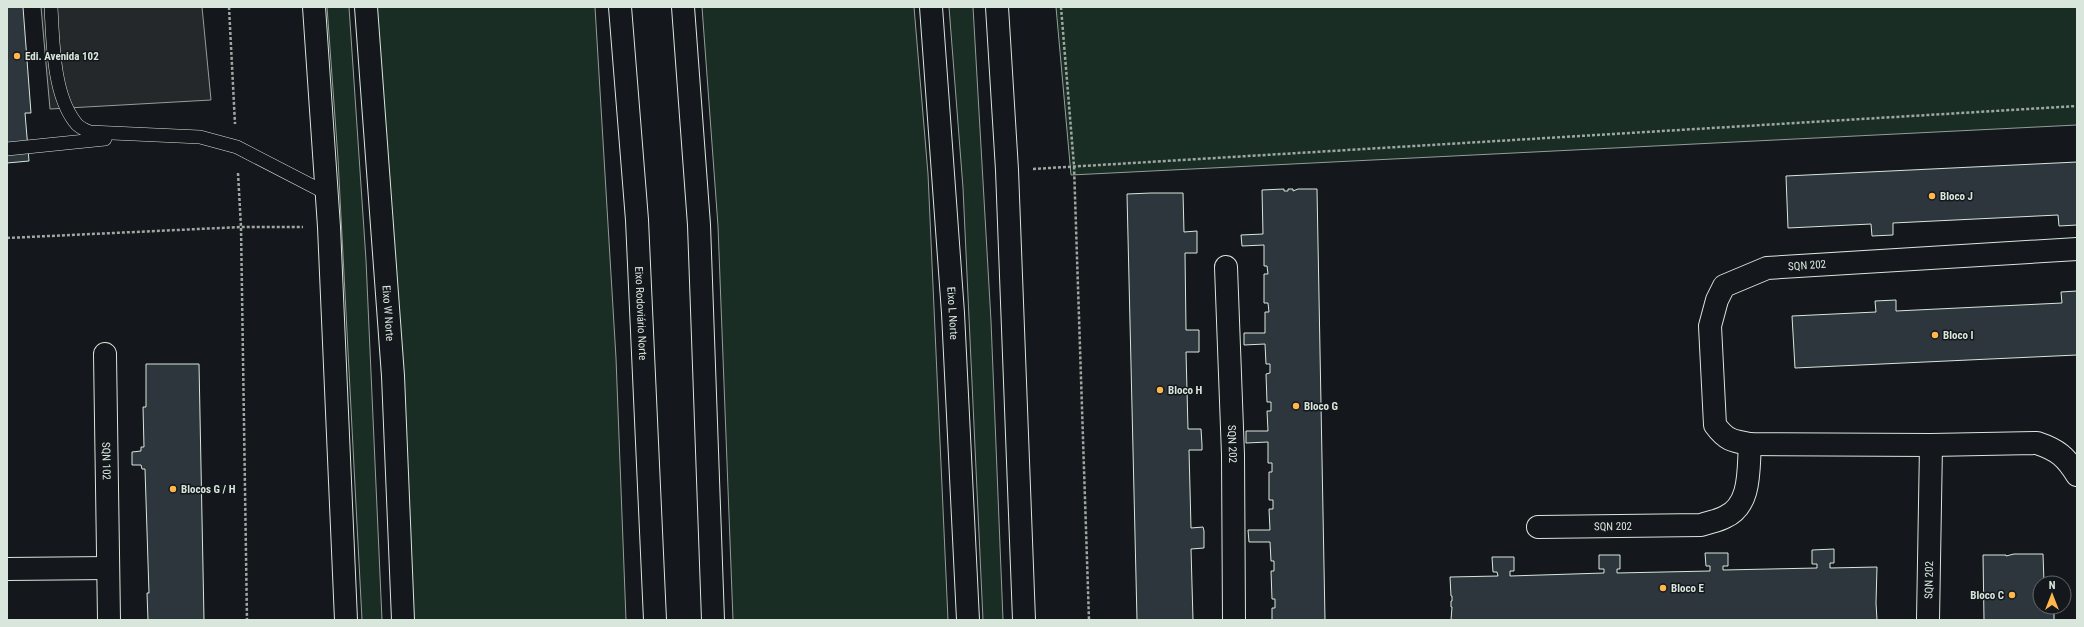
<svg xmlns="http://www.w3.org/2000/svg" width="2084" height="627" font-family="'Roboto Condensed',sans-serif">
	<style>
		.green { fill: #1a2d24; stroke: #939e99 }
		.parking { fill: #24282b; stroke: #939e99 }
		.building { fill: #2c363c; stroke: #d8e6dc }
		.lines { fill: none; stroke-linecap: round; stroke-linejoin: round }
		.lane-casing { stroke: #d8e6dc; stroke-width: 14 }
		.street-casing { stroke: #d8e6dc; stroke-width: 24 }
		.primary-casing { stroke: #d8e6dc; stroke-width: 24 }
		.highway-casing { stroke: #d8e6dc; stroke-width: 24 }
		.path { stroke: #9da8a2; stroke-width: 2.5; stroke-dasharray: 3 2; stroke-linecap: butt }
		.lane { stroke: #14181c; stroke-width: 13 }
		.street { stroke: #14181c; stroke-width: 22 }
		.primary { stroke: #14181c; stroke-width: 22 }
		.highway { stroke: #14181c; stroke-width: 22 }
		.poi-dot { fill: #ffb74d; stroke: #14181c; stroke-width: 1.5 }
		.labels { text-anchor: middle; stroke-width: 3; stroke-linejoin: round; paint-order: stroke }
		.poi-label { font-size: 11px; font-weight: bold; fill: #d8e6dc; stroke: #14181c; text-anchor: start }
		.street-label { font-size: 11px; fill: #d8e6dc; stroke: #14181c }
	</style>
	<rect width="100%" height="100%" fill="#14181c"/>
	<!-- green -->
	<g class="green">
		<path d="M327,7H349L366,260L382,620H362L338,159Z"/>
		<path d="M376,7H595L616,358L626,620H405Z"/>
		<path d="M702,7H914L928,174L948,620H733L718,226Z"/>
		<path d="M949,7H973L991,321L1003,620H983L963,188Z"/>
		<path d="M1056,7H2077V125L1071,175Z"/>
	</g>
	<!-- parking -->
	<path class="parking" d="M41,7H202L211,100L50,109Z"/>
	<!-- building -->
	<g class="building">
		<path d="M7,7H23L31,113H25L29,161L7,163Z"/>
		<path d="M2077,162V225L2059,226L2058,215L1893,223V235L1872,236L1871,224L1788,228L1786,176Z"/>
		<path d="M1284,189V191H1288V189H1293V191L1298,189H1317L1325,620H1272V608H1275V599H1272L1271,571H1274V561H1271L1270,542H1249L1248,530H1270L1269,509H1273V500H1269V472H1272V463H1268V442L1246,443V431H1268L1267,411H1271V402H1267L1266,374L1270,373V364H1266L1265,344L1244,345V333H1265V312H1269L1268,303H1264V274H1268L1267,266H1264V245L1242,246L1241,235L1263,234L1262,190Z"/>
		<path d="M1151,193H1183L1184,232L1197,231V253H1185L1186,330H1199V352H1186L1188,429H1201L1202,445V450H1189L1191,528L1203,527L1204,531V548L1191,549L1193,620H1137L1127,194Z"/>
		<path d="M2077,291V355L1795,368L1792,316L1876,312L1875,301L1896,300V311L2062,303L2061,292Z"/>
		<path d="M146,364H199L204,620H148L147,593H149L145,469H142L141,465H132V452L141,451V447H144L143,407H146Z"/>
		<path d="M1834,549V563H1830V568L1877,567L1876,603L1877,620H1451L1452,607H1451V601H1452V596H1451L1450,577L1498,576L1497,572H1493L1492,557H1514V571H1510V576L1604,573V569H1599V555H1620V569H1617V573L1710,571V566H1706L1705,553H1728V566H1723V570L1817,568V564H1812V550Z"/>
		<path d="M2014,554H2043L2044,583H2040V607H2044V612L2054,611V620H1984L1983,555H2006V556Z"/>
	</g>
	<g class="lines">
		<defs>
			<g id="lane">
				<path d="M51,7C53,42 53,94 75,122C78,127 85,130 90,132L200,137L237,147L326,193"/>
				<path d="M7,149L105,139"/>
			</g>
			<g id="street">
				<path d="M2077,249L1767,268L1724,286L1717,300L1710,326L1715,425C1726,440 1732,441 1750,444L1931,445L2037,443C2058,450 2066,457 2077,475"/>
				<path id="s1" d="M1226,267L1233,455L1234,620"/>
				<path id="s2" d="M105,354L109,620"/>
				<path id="s3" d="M1538,527L1701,525C1709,522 1718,521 1725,517C1752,505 1748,468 1750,444"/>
				<path d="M7,569L108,568"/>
				<path id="s4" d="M1928,620L1931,445"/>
			</g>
			<g id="primary">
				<path d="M314,7L329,227L346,620"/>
				<path id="s5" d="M366,7L393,376L403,620"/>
				<path id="s6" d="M931,7L953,313L968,620"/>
				<path d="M997,7L1007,170L1024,620"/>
			</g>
			<g id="highway">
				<path id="s7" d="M620,7L637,220L655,620"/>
				<path d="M683,7L699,225L713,620"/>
			</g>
		</defs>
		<!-- lane casing -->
		<use href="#lane" class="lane-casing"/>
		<!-- street casing -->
		<use href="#street" class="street-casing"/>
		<!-- primary casing -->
		<use href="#primary" class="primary-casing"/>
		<!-- highway casing -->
		<use href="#highway" class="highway-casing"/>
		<!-- path -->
		<g class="path">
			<path d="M229,7L235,124"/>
			<path d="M1061,7L1074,166L1089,620"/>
			<path d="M1033,169L2077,106"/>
			<path d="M238,173L241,227L247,620"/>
			<path d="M7,238L241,227H303"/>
		</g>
		<!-- lane -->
		<use href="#lane" class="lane"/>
		<!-- street -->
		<use href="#street" class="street"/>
		<!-- primary -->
		<use href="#primary" class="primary"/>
		<!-- highway -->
		<use href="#highway" class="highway"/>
	</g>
	<!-- markers -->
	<g class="poi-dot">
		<circle cx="17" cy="56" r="4"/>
		<circle cx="1932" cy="196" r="4"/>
		<circle cx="1935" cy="335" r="4"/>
		<circle cx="1160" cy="390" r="4"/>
		<circle cx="1296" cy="406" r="4"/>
		<circle cx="173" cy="489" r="4"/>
		<circle cx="1663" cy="588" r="4"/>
		<circle cx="2012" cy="595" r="4"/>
	</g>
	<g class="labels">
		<!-- poi labels -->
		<g class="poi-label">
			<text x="25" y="60">Edi. Avenida 102</text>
			<text x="1940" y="200">Bloco J</text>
			<text x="1943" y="339">Bloco I</text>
			<text x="1168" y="394">Bloco H</text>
			<text x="1304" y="410">Bloco G</text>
			<text x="181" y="493">Blocos G / H</text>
			<text x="1671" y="592">Bloco E</text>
			<text x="2004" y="599" text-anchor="end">Bloco C</text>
		</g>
		<!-- street labels -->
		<g class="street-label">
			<text transform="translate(1807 265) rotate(-4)" y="4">SQN 202</text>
			<text dy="4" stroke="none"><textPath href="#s5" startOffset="307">Eixo W Norte</textPath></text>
			<text dy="4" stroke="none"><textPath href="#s7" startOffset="307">Eixo Rodoviário Norte</textPath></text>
			<text dy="4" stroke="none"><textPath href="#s6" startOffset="307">Eixo L Norte</textPath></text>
			<text dy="4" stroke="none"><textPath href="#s1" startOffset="177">SQN 202</textPath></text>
			<text dy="4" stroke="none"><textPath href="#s2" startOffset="107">SQN 102</textPath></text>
			<text dy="4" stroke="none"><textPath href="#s3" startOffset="75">SQN 202</textPath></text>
			<text dy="4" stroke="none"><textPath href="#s4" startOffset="40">SQN 202</textPath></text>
		</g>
	</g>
	<!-- border -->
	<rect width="2084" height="627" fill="none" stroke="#d8e6dc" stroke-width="16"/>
	<!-- north arrow -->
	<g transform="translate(2052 595)"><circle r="19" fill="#14181c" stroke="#626a69"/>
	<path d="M0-3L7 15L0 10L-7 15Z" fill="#ffb74d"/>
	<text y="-6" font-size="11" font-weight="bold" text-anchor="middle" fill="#d8e6dc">N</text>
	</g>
</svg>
